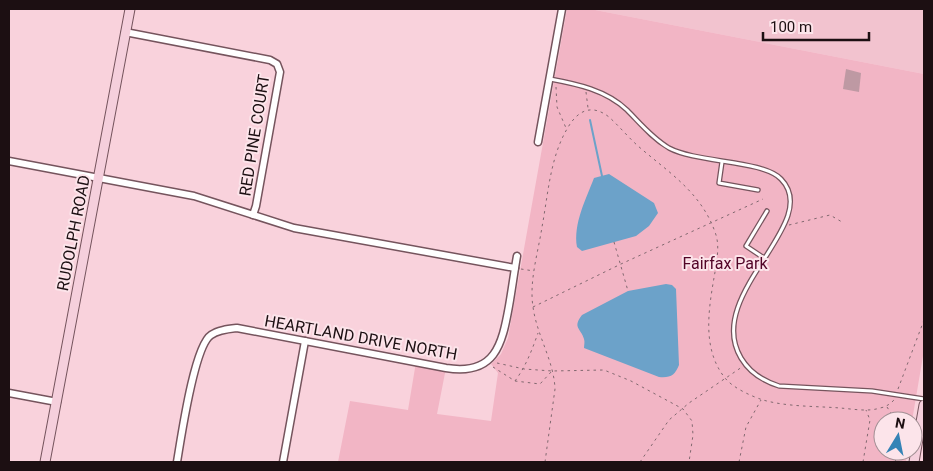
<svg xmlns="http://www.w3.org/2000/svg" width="933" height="471" font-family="Roboto,sans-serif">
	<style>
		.built { fill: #f2c3cf }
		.green { fill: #f2b5c5 }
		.water { fill: #6ca2c9 }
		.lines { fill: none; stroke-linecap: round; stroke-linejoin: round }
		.stream { stroke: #6ca2c9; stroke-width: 2 }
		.building { fill: #be99a3 }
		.lane-casing { stroke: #75545d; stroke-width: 5.5 }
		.street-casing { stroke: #75545d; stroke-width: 9 }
		.secondary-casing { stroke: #75545d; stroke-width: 11 }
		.path { stroke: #81686f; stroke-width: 1; stroke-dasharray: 2.5 4; stroke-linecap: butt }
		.lane { stroke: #fff; stroke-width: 3 }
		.street { stroke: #fff; stroke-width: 6 }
		.secondary { stroke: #f5cfdc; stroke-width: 9 }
		.labels { text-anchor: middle; stroke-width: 4; stroke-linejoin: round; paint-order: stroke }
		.street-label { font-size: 16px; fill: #1c0f12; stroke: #fce4ea }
		.park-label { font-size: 16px; fill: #520427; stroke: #fce4ea }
	</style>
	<rect width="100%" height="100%" fill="#f9d2dc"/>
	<!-- built -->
	<path class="built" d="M590,9H924V74Z"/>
	<!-- green -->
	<path class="green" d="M567,9H590L924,74V350L912,421H883V451H907L906,462H338L350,401L408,410L416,362L446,368L437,414L491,421L498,373L491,364L501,354L508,338Z"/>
	<!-- water -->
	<g class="water">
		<path d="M609,174L654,203L658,213L649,226L636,236L582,251L577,247C573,224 586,199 594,178Z"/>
		<path d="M666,284L672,285L676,289L679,365C675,375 671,378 659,377L584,348C584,345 585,342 584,339C581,328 572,328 582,315L628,291Z"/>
	</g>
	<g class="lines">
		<!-- stream -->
		<path class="stream" d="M590,120L602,176"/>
	</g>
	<!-- building -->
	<path class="building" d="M846,69L861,73L859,92L843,89Z"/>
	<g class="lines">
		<defs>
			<g id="lane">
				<path d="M550,79C577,84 606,90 627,110C640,123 652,138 669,148C697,163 763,160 781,179C824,223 703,294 741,358C750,373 763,381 779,386L872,391L924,399"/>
				<path d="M722,162L719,183L758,190"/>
				<path d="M764,258L746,246L767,211"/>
			</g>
			<g id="street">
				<path d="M125,32L270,60L277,64L280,72L256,206L253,215"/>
				<path d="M538,142L562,9"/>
				<path d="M9,161L194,196L294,228L515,268"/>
				<path d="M9,393L57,402"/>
				<path d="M177,462C181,439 194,346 211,335C218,330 228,329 237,328L446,368C495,376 502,345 509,306C512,289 514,273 517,256"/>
				<path d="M283,462L305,341"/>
			</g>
			<g id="secondary">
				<path d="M45,462L130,9"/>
				<path d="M914,462L924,405"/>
			</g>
		</defs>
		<!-- lane casing -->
		<use href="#lane" class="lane-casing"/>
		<!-- street casing -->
		<use href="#street" class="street-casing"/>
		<!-- secondary casing -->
		<use href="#secondary" class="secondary-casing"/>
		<!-- path -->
		<g class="path">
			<path d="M556,87L557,107L566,128"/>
			<path d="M586,92L588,108"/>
			<path d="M789,225L830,215L842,222"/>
			<path d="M614,242L628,291"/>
			<path d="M521,269L534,271"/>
			<path d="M533,307L621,264L763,199"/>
			<path d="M497,363L524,369L552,371"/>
			<path d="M493,367L515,381L540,384L552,371L604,370L631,381L683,409L692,421L693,435L689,462"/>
			<path d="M515,381C526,366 532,350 538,333"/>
			<path d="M898,389L924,320"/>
			<path d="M887,407L896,421"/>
			<path d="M545,462L555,389C554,361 537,336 533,307C529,281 538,253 542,227C548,195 550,158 567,129C577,111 591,103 609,117C619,126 628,137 638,146C668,172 701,192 715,232C720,245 717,259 715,272C709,307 701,348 725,378C733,388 751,396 763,400C788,407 815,406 840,408C853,409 868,412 880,408C886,407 890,404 894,400"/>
			<path d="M640,462L669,420L689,403L742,367"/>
			<path d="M739,462L746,427L761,400"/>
			<path d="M863,462L870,420L866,410"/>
			<path d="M895,462L899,451"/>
		</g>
		<!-- lane -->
		<use href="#lane" class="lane"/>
		<!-- street -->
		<use href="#street" class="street"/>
		<!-- secondary -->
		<use href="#secondary" class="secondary"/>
	</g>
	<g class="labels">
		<!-- street labels -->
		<g class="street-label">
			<text transform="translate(254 135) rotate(-81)" y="6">RED PINE COURT</text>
			<text transform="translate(73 233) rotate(-79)" y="6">RUDOLPH ROAD</text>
			<text transform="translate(361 337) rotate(10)" y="6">HEARTLAND DRIVE NORTH</text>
		</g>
		<!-- park labels -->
		<g class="park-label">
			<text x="725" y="269">Fairfax Park</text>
		</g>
	</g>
	<!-- border -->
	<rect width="933" height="471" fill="none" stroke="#1c0f12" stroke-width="20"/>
	<!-- north arrow -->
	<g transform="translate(898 436) rotate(10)"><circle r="24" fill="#fce4ea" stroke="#a28f94"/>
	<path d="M0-4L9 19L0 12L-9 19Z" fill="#3583b6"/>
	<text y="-8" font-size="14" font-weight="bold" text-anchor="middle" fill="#1c0f12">N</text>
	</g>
	<!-- scale -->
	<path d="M763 32v8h106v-8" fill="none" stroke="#1c0f12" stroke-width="2.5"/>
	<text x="770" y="32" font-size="15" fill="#1c0f12" stroke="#fce4ea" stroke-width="4" paint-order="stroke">100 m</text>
</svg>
